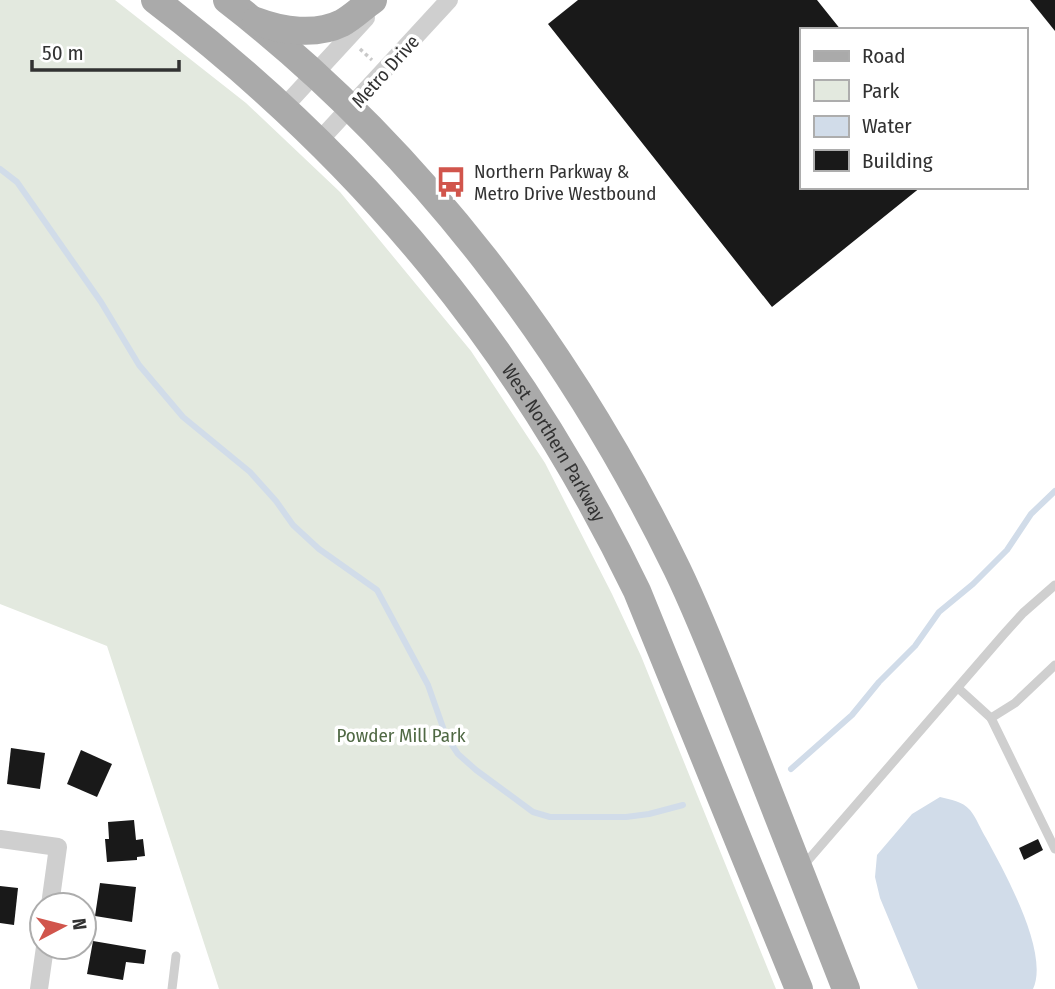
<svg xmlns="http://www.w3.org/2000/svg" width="1055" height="989" font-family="'Fira Sans Condensed',sans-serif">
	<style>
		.green { fill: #e3e9df }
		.water { fill: #d1dce9 }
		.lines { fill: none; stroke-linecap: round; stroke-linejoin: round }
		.stream { stroke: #d1dce9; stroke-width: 6 }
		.building { fill: #191919 }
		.path { stroke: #c9c9c9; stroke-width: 3.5; stroke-dasharray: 3.5 3.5; stroke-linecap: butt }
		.lane { stroke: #cfcfcf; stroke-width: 9 }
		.street { stroke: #cfcfcf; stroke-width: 18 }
		.primary { stroke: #aaa; stroke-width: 28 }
		.labels { text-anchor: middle; stroke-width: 7; stroke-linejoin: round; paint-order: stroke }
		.street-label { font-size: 19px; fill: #323232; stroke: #fff }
		.poi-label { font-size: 19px; fill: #323232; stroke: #fff; text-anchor: start }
		.park-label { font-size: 19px; fill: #506944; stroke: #fff }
	</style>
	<rect width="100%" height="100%" fill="#fff"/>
	<!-- green -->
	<path class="green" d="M0,0H115L246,103L340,192L471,351L545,463L612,594L641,656L776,989H219L107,646L0,604Z"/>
	<!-- water -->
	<path class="water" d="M940,797C951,800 962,801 970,810C976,817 981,830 986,838C1004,871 1050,953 1033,989H918L880,898L875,877L877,855L912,814Z"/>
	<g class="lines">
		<!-- stream -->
		<g class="stream">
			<path d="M0,169L17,182L101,302L139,365L183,417L250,472L276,501L293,525L319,549L377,590L428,685L446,736L458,754L476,770L533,812L550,817H626L649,814L683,805"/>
			<path d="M791,769L852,715L879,682L915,646L939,612L973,584L1007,550L1031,514L1055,491"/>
		</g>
	</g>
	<!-- building -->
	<g class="building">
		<path d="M578,0H817L841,30H801V187H921L772,307L548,24Z"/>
		<path d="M1030,0H1055V31Z"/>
		<path d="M11,748L45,753L40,789L7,784Z"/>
		<path d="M81,750L112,764L97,797L67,784Z"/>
		<path d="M134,820L136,840L143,839L145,856L137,857V860L107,862L105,839H109L108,822Z"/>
		<path d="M1038,839L1043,850L1024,860L1019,848Z"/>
		<path d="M100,883L136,887L132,922L95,916Z"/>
		<path d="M0,886L18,888L14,925L0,923Z"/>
		<path d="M93,941L146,950L144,964L126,962L123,980L87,974Z"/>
	</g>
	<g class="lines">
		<!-- path -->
		<path class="path" d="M360,49L372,60"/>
		<!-- lane -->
		<g class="lane">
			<path d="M958,688L991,718L1055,849"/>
			<path d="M991,718L1015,703L1055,665"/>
			<path d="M803,866L1004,634L1023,613L1055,585"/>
			<path d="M172,989L176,956"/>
		</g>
		<!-- street -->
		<g class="street">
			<path d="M284,107L366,18"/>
			<path d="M319,141L449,0"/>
			<path d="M0,839L58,847L50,905"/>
			<path d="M39,989L45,947"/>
		</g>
		<!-- primary -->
		<g class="primary">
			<path id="s1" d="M155,0C367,162 521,351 637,591L799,989"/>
			<path d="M227,0C420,149 571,351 677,569C703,623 724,679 746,734C779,819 813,904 846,989"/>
			<path d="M256,21C282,31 316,36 342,23C353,17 363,7 373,0"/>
		</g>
	</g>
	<!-- icons -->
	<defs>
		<symbol id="bus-bare" viewBox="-9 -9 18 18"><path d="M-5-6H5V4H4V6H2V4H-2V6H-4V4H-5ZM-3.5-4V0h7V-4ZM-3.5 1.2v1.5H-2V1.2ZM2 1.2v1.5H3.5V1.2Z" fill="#d1554c" stroke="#fff" stroke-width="2.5" paint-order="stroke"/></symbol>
	</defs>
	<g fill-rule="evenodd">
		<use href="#bus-bare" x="429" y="160" width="44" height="44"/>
	</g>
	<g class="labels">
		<!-- street labels -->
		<g class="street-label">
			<text transform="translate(385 71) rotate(-48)" y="7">Metro Drive</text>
			<text dy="7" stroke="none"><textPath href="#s1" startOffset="600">West Northern Parkway</textPath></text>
		</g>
		<!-- poi labels -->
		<g class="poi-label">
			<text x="474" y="178">Northern Parkway &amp;<tspan x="474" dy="22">Metro Drive Westbound</tspan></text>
		</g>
		<!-- park labels -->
		<g class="park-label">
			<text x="401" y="742">Powder Mill Park</text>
		</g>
	</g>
	<!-- legend -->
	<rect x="800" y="28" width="228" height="161" fill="#ffffff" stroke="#adadad" stroke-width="2"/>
	<rect x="814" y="51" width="35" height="10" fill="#aaaaaa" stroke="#adadad" stroke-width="2"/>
	<text x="862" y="63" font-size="21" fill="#323232">Road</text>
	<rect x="814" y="80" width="35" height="21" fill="#e3e9df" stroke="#adadad" stroke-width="2"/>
	<text x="862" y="98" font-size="21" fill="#323232">Park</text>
	<rect x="814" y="116" width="35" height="21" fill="#d1dce9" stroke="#adadad" stroke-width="2"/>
	<text x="862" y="133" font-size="21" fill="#323232">Water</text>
	<rect x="814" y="150" width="35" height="21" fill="#191919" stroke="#adadad" stroke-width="2"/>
	<text x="862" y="168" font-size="21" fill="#323232">Building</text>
	<!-- north arrow -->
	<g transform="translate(63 926) rotate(83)"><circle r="33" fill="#ffffff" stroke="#adadad" stroke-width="2"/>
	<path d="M0-5L12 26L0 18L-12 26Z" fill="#d1554c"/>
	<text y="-10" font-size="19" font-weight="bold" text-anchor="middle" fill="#323232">N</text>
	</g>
	<!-- scale -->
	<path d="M32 60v10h147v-10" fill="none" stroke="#323232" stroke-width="3.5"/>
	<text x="42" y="60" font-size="21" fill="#323232" stroke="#ffffff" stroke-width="5" paint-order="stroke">50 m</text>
</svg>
